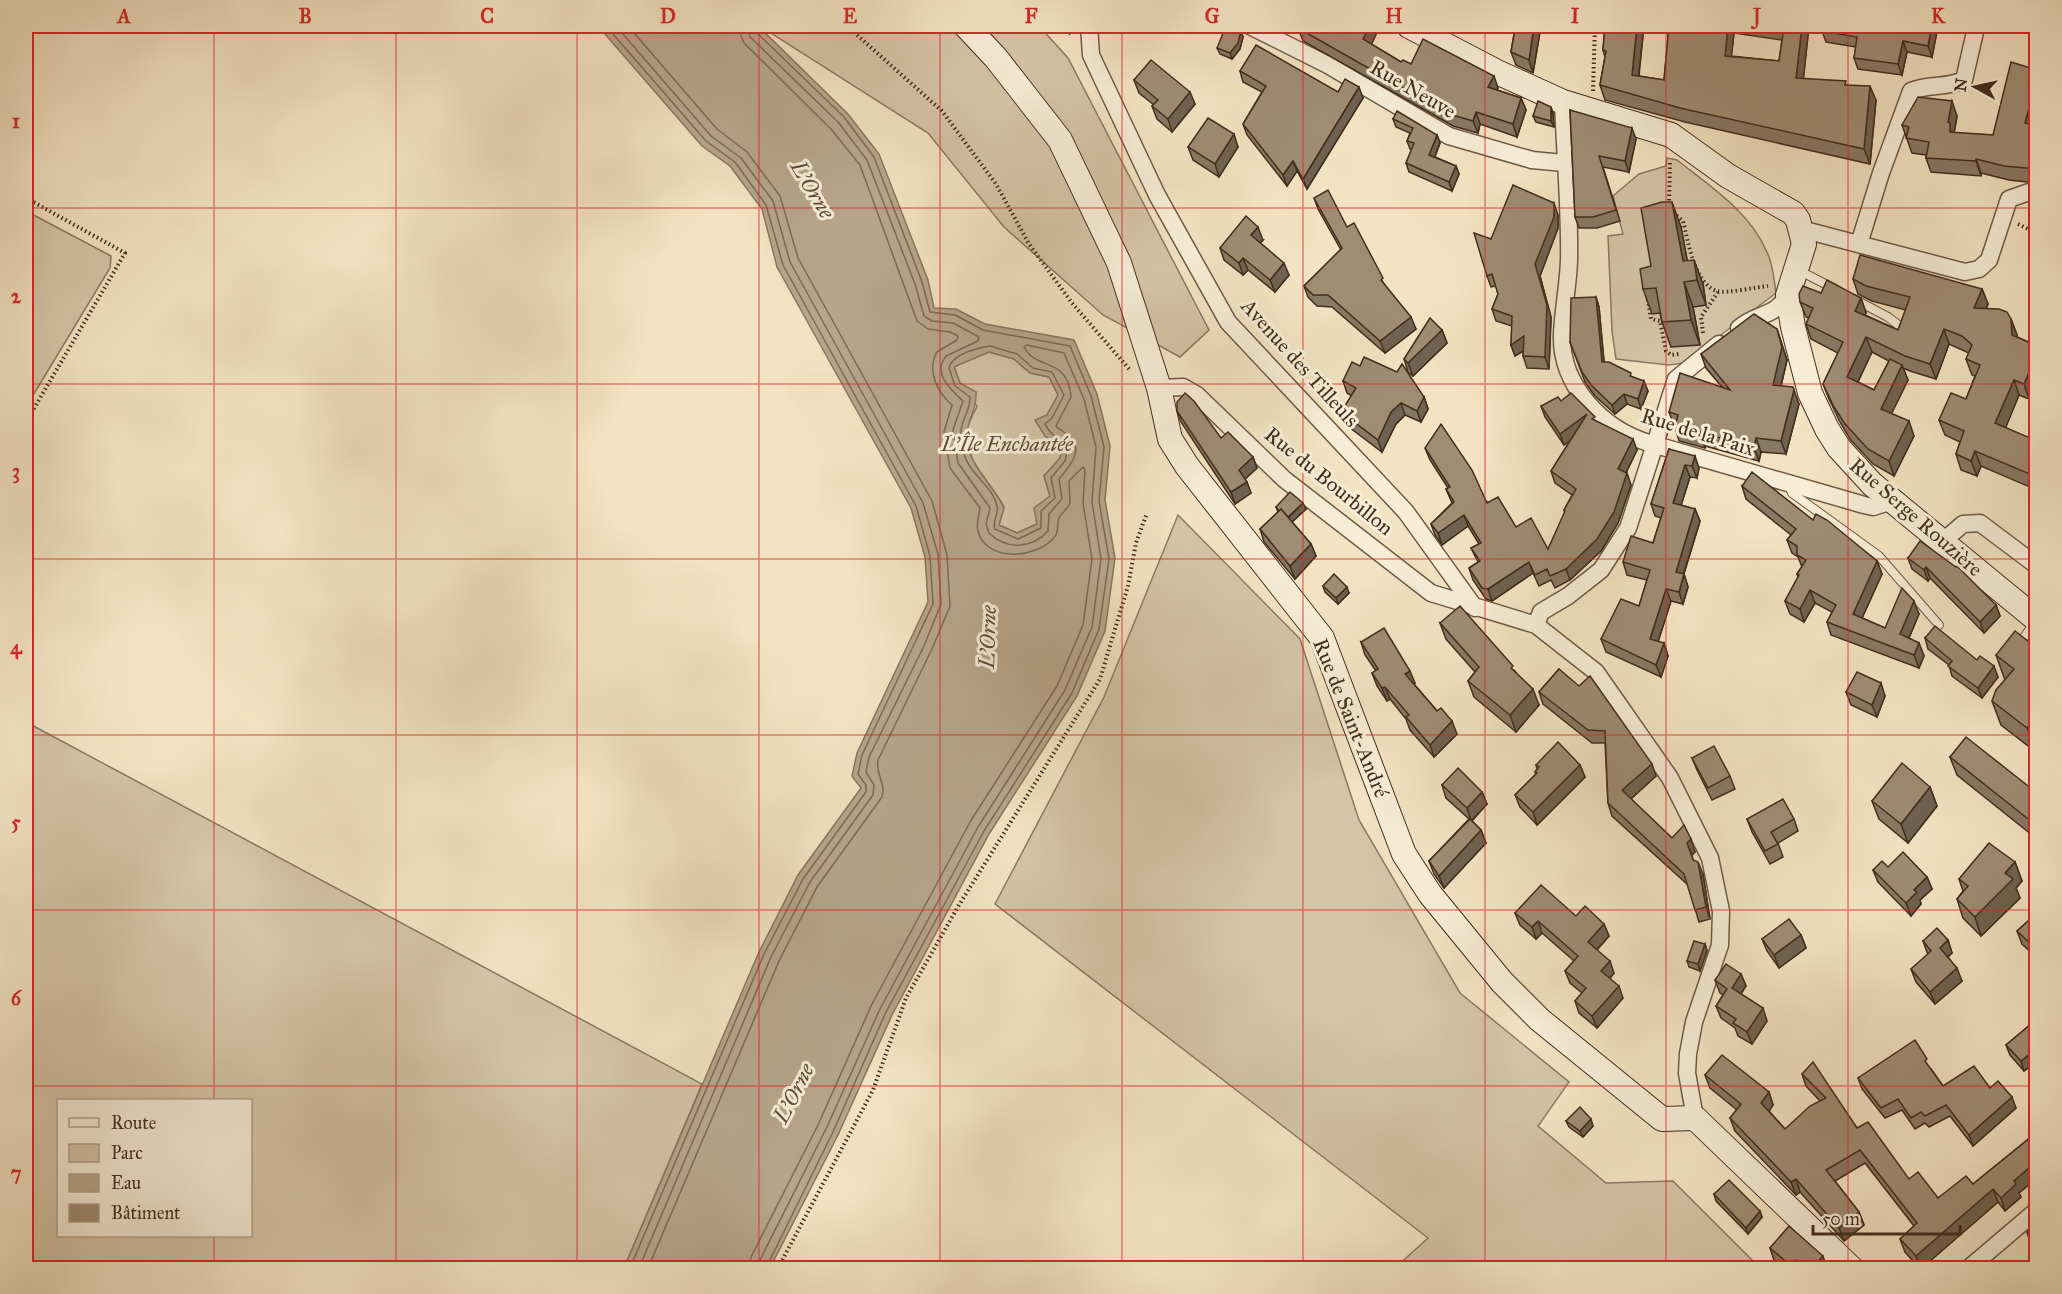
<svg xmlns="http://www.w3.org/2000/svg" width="2062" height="1294" font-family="'IM FELL Great Primer',serif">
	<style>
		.green { fill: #d5c4a6; stroke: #8c7862; stroke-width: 1.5; fill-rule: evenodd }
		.water { fill: #b7a58a; stroke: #89755e; stroke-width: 1.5; fill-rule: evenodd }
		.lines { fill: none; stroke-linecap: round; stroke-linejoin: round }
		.shore { stroke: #7d6954; stroke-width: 1.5 }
		.lane-casing { stroke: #6f5a46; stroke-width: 10 }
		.street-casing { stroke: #6f5a46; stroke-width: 19 }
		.secondary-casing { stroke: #432d1d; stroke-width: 26 }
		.path { stroke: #432d1d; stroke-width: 4; stroke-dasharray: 1.5 3; stroke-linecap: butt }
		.lane { stroke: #f7edd7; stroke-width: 8 }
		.street { stroke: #f7edd7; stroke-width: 16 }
		.secondary { stroke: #f7edd7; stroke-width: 24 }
		.wall { fill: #897863; stroke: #432d1d; stroke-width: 1.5; fill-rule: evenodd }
		.shaded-wall { fill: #6f6250; stroke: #432d1d; stroke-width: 1.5 }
		.building { fill: #9f8c73; stroke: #432d1d; stroke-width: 1.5 }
		.grid { fill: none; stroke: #d62828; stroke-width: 1.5; stroke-opacity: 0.55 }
		.labels { text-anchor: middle; stroke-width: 6; stroke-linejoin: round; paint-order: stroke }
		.street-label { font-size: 21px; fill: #432d1d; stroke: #f7edd7 }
		.park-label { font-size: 21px; font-style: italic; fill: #604b38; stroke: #f7edd7 }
		.water-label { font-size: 22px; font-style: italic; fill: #604b38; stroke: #f7edd7 }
		.neatline { fill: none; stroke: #d62828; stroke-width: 2 }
		.grid-label { font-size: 20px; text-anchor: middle; font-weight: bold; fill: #d62828 }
	</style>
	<rect width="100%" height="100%" fill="#f3e3c2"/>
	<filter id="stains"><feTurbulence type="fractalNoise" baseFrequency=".00333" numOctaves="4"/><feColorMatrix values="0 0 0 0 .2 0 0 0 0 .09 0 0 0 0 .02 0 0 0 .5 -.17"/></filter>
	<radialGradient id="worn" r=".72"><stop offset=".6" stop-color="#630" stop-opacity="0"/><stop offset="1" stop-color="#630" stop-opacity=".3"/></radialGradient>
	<!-- green -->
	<g class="green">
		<path d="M760,26H1039L1068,58L1209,330L1180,357L1103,315L1004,227L928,133Z"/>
		<path d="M1667,158L1677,160C1710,186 1750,212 1767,252C1773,264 1774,280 1776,293L1684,363L1669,365L1616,359L1612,331L1608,236L1623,234L1613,196L1639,174L1666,166Z"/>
		<path d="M26,211L111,256L110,268L26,407Z"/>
		<path d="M989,352L1014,359L1030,373L1049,377L1058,395L1047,415L1045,436L1062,448L1060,458L1044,476L1050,496L1037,524L1017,533L999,525L1004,507C992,482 965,464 967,432C967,424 974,414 977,406L960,383L954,366Z"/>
		<path d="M1178,515L1300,639L1359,820L1460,993L1569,1082L1538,1126L1606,1183L1673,1181L1760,1268H1395L1428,1238L995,904L1104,697Z"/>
		<path d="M26,722L702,1084L624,1268H26ZM250,1100V1236H58V1100Z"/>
	</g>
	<!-- water -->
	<path class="water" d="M598,26H758L848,114L879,154L928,280L934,308L956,309L985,324L1074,340L1097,394L1110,446L1105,500L1115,558L1105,631L1077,696L989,834L892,1015L838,1135L770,1268H624L759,952L798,875L861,788L852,776L857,753L928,602L925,557L911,508L777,267L762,209L730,166L702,146ZM989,352L1014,359L1030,373L1049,377L1058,395L1047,415L1035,420L1045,436L1062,448L1060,458L1044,476L1050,496L1034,508L1037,524L1017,533L999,525L1004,508C992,482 965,464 967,433C968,418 977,411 976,392L960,383L954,367Z"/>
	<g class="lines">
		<!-- shore -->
		<g class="shore">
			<path d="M606,26L706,141L735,162L766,205L783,265L916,506L930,556L933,604L862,755L858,774L866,785V792L803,879L764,954L630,1268"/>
			<path d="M616,26L711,136L741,158L773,201L790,262L923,503L938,554L941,604L924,646L869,757L866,772L874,785L873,795L810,882L771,957L639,1268"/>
			<path d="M628,26L717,129L747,152L780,196L798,258L932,501L947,555L950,606L932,649L878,760C875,774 886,782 882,797L817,887L779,961L648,1268"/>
			<path d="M737,26L744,43L831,129L860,165L917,321L928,329L950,332L958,336L957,340L937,352C926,371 938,393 952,405L944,432L950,468L980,508C979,516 976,523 978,531C986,562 1034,559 1053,539C1060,532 1056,526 1059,518C1061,513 1068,509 1070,503L1069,481L1083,467L1085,470L1083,503L1092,559L1083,625L1057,686L970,822L872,1004L818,1125L751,1257L749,1268"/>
			<path d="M747,26L750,37L838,122L867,160L915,284L924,316L932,321L953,323L979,337L978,341L946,356C932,374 951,390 963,401L953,430L958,463L990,508L986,524L989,533C1006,550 1032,549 1048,531L1049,514L1062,499L1059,479C1067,469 1083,453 1072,439C1068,434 1061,431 1056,426L1071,397C1068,356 1036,371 1024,347L1027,345L1064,353L1084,399L1096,447L1092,502L1101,559L1092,627L1065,690L978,827L880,1009L826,1129L760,1260L758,1268"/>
			<path d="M754,26L756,32L844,117L874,157L922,282L930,312L955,315L983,330L1070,346L1091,396L1104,447L1099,501L1109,559L1099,629L1072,693L984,831L886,1012L833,1132L766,1268"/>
			<path d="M990,346L1017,354L1033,368L1052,372L1064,395L1052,418L1045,424L1050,432L1068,448L1065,461L1051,478L1055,498L1041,511V528L1018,539L995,529C992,521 999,514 997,506C991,479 960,475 961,432C961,420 971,410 970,397L955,386L949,368C952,354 977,348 990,346Z"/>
		</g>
		<defs>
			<g id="lane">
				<path d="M1798,270L1835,289"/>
				<path d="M1854,299L1888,317L1901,327"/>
				<path d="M1788,483L1792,493L1879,556L1939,625"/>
				<path d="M2018,646L2036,620"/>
			</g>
			<g id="street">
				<path d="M1089,26L1091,55L1157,195L1228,322L1406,512L1475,608"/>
				<path d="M1250,26L1328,65L1449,136L1532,160L1564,163"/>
				<path d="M1563,102C1565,155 1570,209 1569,261C1568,286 1563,310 1562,334C1560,385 1602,429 1649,443L1864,505L1873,507L1892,501"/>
				<path d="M1801,229L1965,272L1979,269L1989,260L2009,199L2029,192L2036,194"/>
				<path d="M1859,244L1881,173L1911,91C1930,83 1944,89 1964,80L1975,32"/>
				<path d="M1739,328C1758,312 1774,318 1788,295"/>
				<path d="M1159,388L1183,387L1197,395L1284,479L1431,593L1536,625L1596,672L1670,778L1710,858L1721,911L1720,945L1694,1022L1688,1054L1687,1073L1695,1118"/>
				<path d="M1942,542L1963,524L1980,523L2036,565"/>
				<path d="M1536,625L1541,612L1568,596L1601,570L1628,528L1676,379L1719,344"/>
				<path d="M1969,1268L2036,1211"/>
			</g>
			<g id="secondary">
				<path d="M966,26L996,58L1060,140L1119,263L1159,388L1170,439L1187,466L1322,638L1404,854L1430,894L1502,982L1540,1020L1662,1119L1695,1118L1851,1268"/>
				<path d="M1409,26L1497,72L1563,102L1671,135L1728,176L1793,213L1798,220L1804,244L1788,295L1793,327L1810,393L1827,429L1839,448L1872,484L2036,619"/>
			</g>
		</defs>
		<!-- lane casing -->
		<use href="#lane" class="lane-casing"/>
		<!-- street casing -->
		<use href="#street" class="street-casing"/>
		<!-- secondary casing -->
		<use href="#secondary" class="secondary-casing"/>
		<!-- path -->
		<g class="path">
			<path d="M847,26L942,111L996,184L1029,244L1072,303L1130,370"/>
			<path d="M1064,26L1072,35"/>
			<path d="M1593,91L1595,26"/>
			<path d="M26,198L125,253L26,422"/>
			<path d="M1669,205L1670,161"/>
			<path d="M1672,216H1677L1683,221C1688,240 1694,284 1717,291C1727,294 1756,287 1768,286"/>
			<path d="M2018,224L2036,233"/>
			<path d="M1647,295L1651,319L1660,321L1666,351L1671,355L1679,354"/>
			<path d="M1703,333L1701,317L1718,292"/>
			<path d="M778,1268L873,1090L906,998L959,905L1100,679L1128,586L1136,543L1147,513"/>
		</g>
		<!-- lane -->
		<use href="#lane" class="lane"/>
		<!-- street -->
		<use href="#street" class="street"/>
		<!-- secondary -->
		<use href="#secondary" class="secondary"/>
	</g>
	<!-- wall -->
	<g class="wall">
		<path d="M1300,26H1378L1379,28L1371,44L1401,62L1411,64L1498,88L1497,90L1521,98L1526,110L1517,137L1480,124L1478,133L1453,126L1303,41L1298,28Z"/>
		<path d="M1510,26H1541L1533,73L1516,65L1511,52L1514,34Z"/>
		<path d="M1605,26H1644L1639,76L1664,80L1669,26H1809L1803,79L1847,85L1876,100L1870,164L1685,122L1605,100L1600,85L1605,57L1603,50ZM1734,33L1782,40L1779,61L1731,56Z"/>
		<path d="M1823,26H1938L1932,57L1907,52L1902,75L1858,69L1854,58L1856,47L1826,42L1822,31Z"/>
		<path d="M1241,31L1243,37L1240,49L1232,59L1220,54L1217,48Z"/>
		<path d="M2037,70V113L2033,125L2037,126V183L2009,180L1981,173V176L1931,172L1926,158V155L1912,153L1902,125L1957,116L1954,133L1993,135Z"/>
		<path d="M1240,71L1363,98L1307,189L1297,171L1287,186L1247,135L1243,124L1262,92L1243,82Z"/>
		<path d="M1134,80L1195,104L1172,132L1157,119L1152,106L1154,105L1139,93Z"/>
		<path d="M1570,110L1636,139L1629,172L1603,167L1620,221L1597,228H1579L1575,217Z"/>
		<path d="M1553,113L1554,127L1536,122L1533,116Z"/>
		<path d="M1393,119L1437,135L1440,143L1435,157L1456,166L1459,174L1452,191L1409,172L1406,163L1412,149H1410L1407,141L1410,133L1396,127Z"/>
		<path d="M1188,147H1238L1219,177L1193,160Z"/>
		<path d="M1314,198L1347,227L1386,287L1416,329L1385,353L1332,307L1317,306L1308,297L1304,286L1341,250L1318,209Z"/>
		<path d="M1558,215V228L1540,276L1551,317L1549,369L1527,368L1523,356V351L1515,356L1511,345L1512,326L1496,321L1492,309L1498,294L1496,286L1491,287L1487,276L1491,239Z"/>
		<path d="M1681,227L1687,260L1703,284L1706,305L1693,307L1700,345L1671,347L1662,322L1660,313L1652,314L1643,289L1651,266Z"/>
		<path d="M1263,240L1260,243L1289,275L1275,292L1248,270L1243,275L1224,260L1220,248Z"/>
		<path d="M1853,279L1982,289L1988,304L1986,309L2011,319L2017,335V337L2037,346V382L2029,399L2019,395L2005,428L2037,441V490L1981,466L1977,476L1961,470L1956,454L1960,442L1945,435L1939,420L1966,399L1975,376L1972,375L1966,359L1969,353L1949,344L1936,379L1910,371L1903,368L1908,380L1891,414L1914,436L1894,476L1873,464L1850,439L1840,422L1829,399L1823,384L1838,353L1811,339L1806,324L1809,318L1806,317L1800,302L1821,293L1861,298L1866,313L1865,315L1898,330L1906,310L1872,301L1858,294ZM1872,352L1889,361L1874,390L1858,382Z"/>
		<path d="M1596,297L1599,307L1604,362L1633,377L1648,391L1641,409L1627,404L1615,414L1595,396L1585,382L1570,342Z"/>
		<path d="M1777,329L1787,360L1781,386L1799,404L1786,454L1761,452L1759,461L1705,446V448L1679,441L1675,427V426H1674L1669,412L1722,387L1706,368L1701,354Z"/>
		<path d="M1442,330L1447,343L1413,376L1408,372L1404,359Z"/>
		<path d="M1343,381L1424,397L1428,409L1421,422L1405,415L1396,424L1382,452L1345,424L1341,412L1352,396L1347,393Z"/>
		<path d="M1561,401L1596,421L1637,450L1626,473L1631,485L1618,523L1601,551L1570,580L1555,588L1551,580L1539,586L1533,573L1492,601L1486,599L1473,580L1469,568L1478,562L1471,548L1479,544L1468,526L1442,545L1435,535L1431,524L1452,503L1446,489L1448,488L1430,460L1425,448L1516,527L1548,549L1565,513L1564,510L1572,495L1555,483L1551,471L1570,441L1564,445L1545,417L1541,406Z"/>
		<path d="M1177,411L1253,457L1257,468L1245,479L1251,493L1235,504L1181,422Z"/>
		<path d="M1669,449L1699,468L1697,478L1690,477L1681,505L1695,509L1700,521L1684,574L1688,587L1683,604L1671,601L1658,642L1664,643L1668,656L1661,677L1606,652L1601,639L1639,606L1647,580L1627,575L1623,562L1653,543L1661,518L1655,516L1651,504Z"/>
		<path d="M1742,486L1813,520L1877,561L1882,574L1862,618L1885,628L1919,614L1909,638L1919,643L1924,656L1919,668L1831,635L1827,622L1832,612L1815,603L1804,622L1790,614L1785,601L1798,577L1797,574L1802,567L1798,557L1792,553L1787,540L1791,535L1746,499Z"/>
		<path d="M1276,507L1306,509L1292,522L1311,544L1316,556L1295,579L1264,542L1260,529L1278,512Z"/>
		<path d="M1908,558L1996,605L2000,616L1984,633L1930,578L1928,581L1912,569Z"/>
		<path d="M1323,586L1349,593L1338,604L1325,592Z"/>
		<path d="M1440,623L1515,671L1539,705L1516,732L1474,697L1468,681L1475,672L1446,639Z"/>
		<path d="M1925,638L1998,677L1982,698L1952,676L1949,665L1928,649Z"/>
		<path d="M1361,642L1415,683L1414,684L1457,734L1434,757L1410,730L1406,719L1390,699L1387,701L1377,686L1372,673L1376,671L1365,655Z"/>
		<path d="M2037,648V751L2036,752L2001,725L1992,701L2005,680L1996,655Z"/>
		<path d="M1559,669L1656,776L1631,799L1672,838L1695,852L1692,855L1693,860L1703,874L1710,919L1699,922L1688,885L1612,816L1608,803L1605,743H1592L1543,704L1539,692Z"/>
		<path d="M1846,692L1885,696L1877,717L1851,705Z"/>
		<path d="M1950,757L2037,793V839L1957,775Z"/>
		<path d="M1692,758L1730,776L1735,789L1712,800L1697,770Z"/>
		<path d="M1536,765H1580L1585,777L1537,825L1520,807L1515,795L1536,774L1535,772L1537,769Z"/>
		<path d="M1442,785L1482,792L1487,804L1472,821L1481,830L1486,843L1444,888L1434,874L1429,861L1469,819L1446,798Z"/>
		<path d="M1930,787L1937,806L1908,843L1879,819L1872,801Z"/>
		<path d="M1747,819H1794L1798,831L1778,843L1783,857L1770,864L1752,832Z"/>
		<path d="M2015,862L2022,881L2016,888L2020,898L1981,936L1963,918L1957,899L1963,891L1959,879Z"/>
		<path d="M1888,867L1927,877L1932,889L1920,900L1921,904L1911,916L1878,882L1873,870Z"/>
		<path d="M1515,913L1576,916L1604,924L1609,936L1597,950L1614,973L1610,978L1623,998L1597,1028L1579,1013L1575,1001L1582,993L1570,983L1565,971L1574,961L1542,933L1536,939L1520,925Z"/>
		<path d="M2037,913V958L2022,944L2017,931Z"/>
		<path d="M1801,935L1806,948L1779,968L1767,951L1762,939Z"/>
		<path d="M1948,940L1952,953L1948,957L1962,981L1935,1004L1916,982L1911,969L1928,955L1923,941Z"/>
		<path d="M1705,944L1707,951L1700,971L1689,967L1687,961Z"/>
		<path d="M1741,974L1746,986L1741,994L1767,1021L1752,1044L1738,1036L1735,1028L1721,1018L1716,1006L1723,995L1720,993L1715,980Z"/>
		<path d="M2037,1019V1061L2024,1071L2010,1055L2006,1045Z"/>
		<path d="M1931,1069L1943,1086L1990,1088L2016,1108L1973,1146L1950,1116L1929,1127L1925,1123L1915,1129L1902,1110L1885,1118L1862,1089L1858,1078Z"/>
		<path d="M1802,1074L1909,1179L1938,1198L1973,1184L2037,1132V1178L2019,1193L2021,1197L2005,1211L1998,1202L1920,1269L1905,1252L1900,1239L1914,1226L1865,1163L1835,1181L1859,1212L1864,1225L1844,1241L1800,1192L1796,1195L1735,1131L1730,1118L1737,1110L1710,1088L1705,1075L1769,1092L1773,1105L1769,1111L1785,1129L1820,1101L1806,1086Z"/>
		<path d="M1566,1121L1593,1126L1583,1137L1569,1127Z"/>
		<path d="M1714,1194L1760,1211L1762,1217L1748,1234L1716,1201Z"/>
		<path d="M2037,1217V1251L2031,1245L2027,1232L2033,1227L2031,1221Z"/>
		<path d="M1770,1248L1827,1269H1783L1774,1260Z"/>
	</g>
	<!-- shaded-wall -->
	<g class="shaded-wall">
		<path d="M1370,26H1378L1379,28L1368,52L1363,39Z"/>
		<path d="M1534,26H1541L1533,73L1529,60Z"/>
		<path d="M1637,26H1644L1637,89L1632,75Z"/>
		<path d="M1728,26H1731L1734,33L1730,70L1725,56Z"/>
		<path d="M1802,26H1809L1802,93L1796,78Z"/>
		<path d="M1932,26H1938L1932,57L1928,46Z"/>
		<path d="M1241,31L1243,37L1240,49L1232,59L1230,53Z"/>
		<path d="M1903,41L1907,52L1902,75L1898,64Z"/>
		<path d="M1494,76L1498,88L1492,100L1488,87Z"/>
		<path d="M2037,79V113L2030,137L2025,123Z"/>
		<path d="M1870,86L1876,100L1870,164L1864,149Z"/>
		<path d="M1359,87L1363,98L1307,189L1303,179Z"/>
		<path d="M1190,92L1195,104L1172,132L1168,119Z"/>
		<path d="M1521,98L1526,110L1517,137L1513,124Z"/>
		<path d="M1952,101L1957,116L1954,133L1950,132L1948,122Z"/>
		<path d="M1551,107L1553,113L1554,127L1551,121Z"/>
		<path d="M1476,112L1480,124L1478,133L1473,121Z"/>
		<path d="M1632,128L1636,139L1629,172L1625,161Z"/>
		<path d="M1234,134L1238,147L1219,177L1215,164Z"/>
		<path d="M1437,135L1440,143L1432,163L1429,155Z"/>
		<path d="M1976,159L1981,173V176L1976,161Z"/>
		<path d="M1293,161L1297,171L1287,186L1283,175Z"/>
		<path d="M1456,166L1459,174L1452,191L1449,182Z"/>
		<path d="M1672,202L1681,227L1691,281L1683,261Z"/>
		<path d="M1554,203L1558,215V228L1540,276L1551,317L1549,369L1545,357L1535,264Z"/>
		<path d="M1258,227L1263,240L1256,248L1251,235Z"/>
		<path d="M1243,258L1248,270L1243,275L1239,263Z"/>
		<path d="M1694,260L1703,284L1706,305L1697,280Z"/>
		<path d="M1284,263L1289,275L1275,292L1270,280Z"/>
		<path d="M1684,282L1693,307L1700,345L1691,320Z"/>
		<path d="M1982,289L1988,304L1980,323L1974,308Z"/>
		<path d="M1596,297L1599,307L1605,372L1602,362Z"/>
		<path d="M1861,298L1866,313L1860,326L1855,311Z"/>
		<path d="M1411,317L1416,329L1385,353L1380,341Z"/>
		<path d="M2011,319L2017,335V351L2012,335Z"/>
		<path d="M1777,329L1787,360L1778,398L1773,385Z"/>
		<path d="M1944,329L1949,344L1936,379L1930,364Z"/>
		<path d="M1442,330L1447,343L1413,376L1408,363Z"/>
		<path d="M1524,336L1528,348L1515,356L1511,345Z"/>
		<path d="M1866,337L1872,352L1853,392L1847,377Z"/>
		<path d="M2037,354V382L2029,399L2024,384Z"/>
		<path d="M1902,365L1908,380L1886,425L1881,409Z"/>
		<path d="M2014,380L2019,395L2001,439L1995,423Z"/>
		<path d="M1644,381L1648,391L1641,409L1638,399Z"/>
		<path d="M1794,390L1799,404L1786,454L1781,441Z"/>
		<path d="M1624,394L1627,404L1615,414L1612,405Z"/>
		<path d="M1424,397L1428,409L1421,422L1417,411Z"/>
		<path d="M1401,403L1405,415L1396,424L1382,452L1378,440L1391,412Z"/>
		<path d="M1587,414L1591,425L1564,445L1560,434Z"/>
		<path d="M1909,421L1914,436L1894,476L1889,461Z"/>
		<path d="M1700,432L1705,446V448L1700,435Z"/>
		<path d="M1756,438L1761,452L1759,461L1754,448Z"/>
		<path d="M1633,439L1637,450L1622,481L1618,469Z"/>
		<path d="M1975,451L1981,466L1977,476L1971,461Z"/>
		<path d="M1695,456L1699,468L1697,478L1692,466Z"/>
		<path d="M1253,457L1257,468L1243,481L1239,470Z"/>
		<path d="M1685,465L1690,477L1678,515L1673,503Z"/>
		<path d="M1627,473L1631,485L1618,523L1601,551L1570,580L1566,569Z"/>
		<path d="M1247,482L1251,493L1235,504L1231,492Z"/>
		<path d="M1303,503L1306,509L1289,525L1287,519Z"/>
		<path d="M1695,509L1700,521L1680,585L1676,572Z"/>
		<path d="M1464,515L1468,526L1442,545L1438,533Z"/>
		<path d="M1311,544L1316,556L1295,579L1290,566Z"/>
		<path d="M1877,561L1882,574L1858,627L1853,614Z"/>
		<path d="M1529,562L1533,573L1492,601L1488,589Z"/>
		<path d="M1926,567L1930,578L1928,581L1924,570Z"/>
		<path d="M1684,574L1688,587L1683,604L1679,592Z"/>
		<path d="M1347,587L1349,593L1338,604L1336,598Z"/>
		<path d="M1666,589L1671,601L1655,651L1650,639Z"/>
		<path d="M1810,590L1815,603L1804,622L1800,609Z"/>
		<path d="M1914,601L1919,614L1905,647L1900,634Z"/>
		<path d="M1996,605L2000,616L1984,633L1980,622Z"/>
		<path d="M1664,643L1668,656L1661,677L1656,665Z"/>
		<path d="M1919,643L1924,656L1919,668L1914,655Z"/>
		<path d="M1994,666L1998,677L1982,698L1978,688Z"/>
		<path d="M1410,671L1415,683L1410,687L1405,674Z"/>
		<path d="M1881,683L1885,696L1877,717L1872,705Z"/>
		<path d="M1385,687L1390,699L1387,701L1382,688Z"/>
		<path d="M1533,689L1539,705L1516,732L1510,715Z"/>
		<path d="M2037,716V751L2036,752L2027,728Z"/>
		<path d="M1452,721L1457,734L1434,757L1430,745Z"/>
		<path d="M1652,764L1656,776L1626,803L1622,790Z"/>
		<path d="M1580,765L1585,777L1537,825L1533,812Z"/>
		<path d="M1930,787L1937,806L1908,843L1901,824Z"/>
		<path d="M1482,792L1487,804L1471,821L1467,808Z"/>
		<path d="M1481,830L1486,843L1444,888L1439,876Z"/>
		<path d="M1691,839L1695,852L1692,855L1687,843Z"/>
		<path d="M1698,862L1703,874L1710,919L1706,907Z"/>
		<path d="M2015,862L2022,881L2016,888L2020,898L1981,936L1975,917L2005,873Z"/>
		<path d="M1927,877L1932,889L1920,900L1921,904L1911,916L1906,903L1914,890Z"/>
		<path d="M1538,921L1542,933L1536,939L1532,927Z"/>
		<path d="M1604,924L1609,936L1592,955L1588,942Z"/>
		<path d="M1801,935L1806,948L1779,968L1774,955Z"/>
		<path d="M1948,940L1952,953L1944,960L1940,948Z"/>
		<path d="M1705,944L1707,951L1700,971L1698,964Z"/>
		<path d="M1610,961L1614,973L1606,983L1601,971Z"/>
		<path d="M1957,968L1962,981L1935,1004L1930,992Z"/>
		<path d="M1741,974L1746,986L1736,1001L1732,988Z"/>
		<path d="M1619,986L1623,998L1597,1028L1592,1016Z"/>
		<path d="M1763,1008L1767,1021L1752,1044L1747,1032Z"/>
		<path d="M2037,1048V1061L2024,1071L2021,1061Z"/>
		<path d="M1769,1092L1773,1105L1766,1116L1761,1103Z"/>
		<path d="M2012,1097L2016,1108L1973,1146L1969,1135Z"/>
		<path d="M1591,1119L1593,1126L1583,1137L1580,1131Z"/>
		<path d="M2037,1161V1178L2019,1193L2021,1197L2005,1211L2001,1198L2014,1181Z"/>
		<path d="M1796,1179L1800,1192L1796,1195L1791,1182Z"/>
		<path d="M1993,1189L1998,1202L1921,1269L1916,1256Z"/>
		<path d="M1760,1211L1762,1217L1748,1234L1746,1228Z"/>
		<path d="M1859,1212L1864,1225L1844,1241L1839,1228Z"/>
		<path d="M1823,1256L1827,1269H1811Z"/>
		<path d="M1796,1260L1799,1269H1791V1266Z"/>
	</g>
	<!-- building -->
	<g class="building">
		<path d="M1226,26H1229L1241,31L1238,43L1230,53L1217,48Z"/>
		<path d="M1300,26H1370L1363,39L1401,62L1403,60L1411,64L1423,39L1494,76L1488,87L1521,98L1513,124L1476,112L1473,121L1449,114L1298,28Z"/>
		<path d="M1512,26H1534L1529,60L1511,52L1515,29Z"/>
		<path d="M1605,26H1637L1632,75L1664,80L1669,26H1728L1725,56L1779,61L1784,27L1776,26H1802L1796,78L1846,81L1845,85L1870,86L1864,149L1680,108L1600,85L1606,51L1603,50Z"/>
		<path d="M1823,26H1932L1928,46L1903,41L1898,64L1854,58L1857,37L1822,31Z"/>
		<path d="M1256,45L1338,92L1345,79L1359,87L1303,179L1293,161L1283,175L1243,124L1266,86L1240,71Z"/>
		<path d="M1151,60L1190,92L1168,119L1152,106L1158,100L1134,80Z"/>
		<path d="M2011,62L2037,70V79L2025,123L2037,126V169L2004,166L1976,159V161L1926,158L1929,142L1906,138L1909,127L1902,125L1918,97L1952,101L1948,122L1950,123V132L1993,135Z"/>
		<path d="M1538,101L1551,107V121L1533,116Z"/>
		<path d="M1570,110L1632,128L1625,161L1599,156L1616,210L1593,217H1575Z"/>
		<path d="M1397,111L1437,135L1429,155L1456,166L1449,182L1406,163L1414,143L1407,141L1413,128L1393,119Z"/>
		<path d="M1208,118L1234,134L1215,164L1188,147Z"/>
		<path d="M1513,185L1554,203V217L1535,264L1547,305L1545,357L1523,356L1524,336L1511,345L1512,316L1492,309L1498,294L1492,274L1487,276L1474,233L1491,239Z"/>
		<path d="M1328,190L1347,227L1354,223L1383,278L1381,280L1411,317L1380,341L1328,295H1313L1304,286L1342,248L1314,198Z"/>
		<path d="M1662,202H1672L1683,261L1694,260L1697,280L1684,282L1691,320L1662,322L1656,288L1643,289L1640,269L1651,266L1641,208Z"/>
		<path d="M1246,216L1258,227L1251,235L1284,263L1270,280L1243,258L1239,263L1220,248Z"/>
		<path d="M1860,255L1982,289L1974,308L1999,309L2007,312L2011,319L2012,335L2037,346V354L2024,384L2014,380L1995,423L2037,441V477L1975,451L1971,461L1956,454L1964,431L1939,420L1951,393L1966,399L1980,365L1966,359L1972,345L1962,336L1944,329L1930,364L1905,356L1866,337L1847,377L1874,390L1890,359L1902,365L1881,409L1909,421L1889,461L1868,449L1845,424L1834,407L1823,384L1843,342L1806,324L1813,308L1800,302L1799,294L1803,286L1821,293L1827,280L1861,298L1855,311L1898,330L1910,297L1866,286L1853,279Z"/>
		<path d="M1596,297L1602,362H1609L1631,373L1630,376L1644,381L1638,399L1624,394L1612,405L1592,386L1582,372L1570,342L1571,298Z"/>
		<path d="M1754,314L1777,329L1782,347L1773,385L1793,387L1794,390L1781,441L1756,438L1754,448L1700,432V435L1675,427L1678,415L1669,412L1680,373L1730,390L1701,354Z"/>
		<path d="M1430,318L1442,330L1408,363L1404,359Z"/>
		<path d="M1364,357L1397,372L1402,364L1424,397L1417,411L1401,403L1391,412L1378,440L1341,412L1356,388L1343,381L1352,362L1360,366Z"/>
		<path d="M1185,393L1194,401L1221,438L1228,432L1253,457L1239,470L1247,482L1231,492L1177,411V402Z"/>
		<path d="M1571,393L1595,417L1592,419L1633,439L1618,469L1627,473L1614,512L1597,539L1566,569L1550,576L1547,569L1535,575L1529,562L1488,589L1482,588L1469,568L1480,561L1471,548L1481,543L1464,515L1438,533L1431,524L1454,502L1446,489L1450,487L1425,448L1441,424L1472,470L1487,503L1498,497L1516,527L1531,518L1548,549L1565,511L1564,510L1576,489L1551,471L1587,414L1560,434L1541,406L1558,397L1561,401Z"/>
		<path d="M1669,449L1695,456L1692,466L1685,465L1673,503L1695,509L1676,572L1684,574L1679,592L1666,589L1650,639L1664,643L1656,665L1601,639L1621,599L1639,606L1650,570L1623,562L1631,536L1653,543L1664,508L1651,504Z"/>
		<path d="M1752,472L1813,520L1816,514L1827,520L1877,561L1853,614L1885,628L1902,588L1914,601L1900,634L1919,643L1914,655L1827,622L1836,605L1810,590L1800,609L1785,601L1799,575L1797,574L1806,560L1797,555V546L1787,540L1796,529L1742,486Z"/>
		<path d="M1290,492L1303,503L1288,517L1281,509L1279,511L1276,507Z"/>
		<path d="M1281,509L1311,544L1290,566L1260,529Z"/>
		<path d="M1920,541L1956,567L1957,566L1996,605L1980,622L1926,567L1924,570L1908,558Z"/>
		<path d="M1334,574L1347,587L1336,598L1323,586Z"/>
		<path d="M1460,606L1513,666L1511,668L1533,689L1510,715L1468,681L1479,667L1440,623Z"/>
		<path d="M1935,626L1977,660L1980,656L1994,666L1978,688L1948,666L1952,661L1925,638Z"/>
		<path d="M1384,628L1410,671L1405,674L1437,711L1441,708L1452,721L1430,745L1406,717L1409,715L1385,687L1382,688L1372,673L1378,669L1361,642Z"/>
		<path d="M2015,631L2037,648V716L2027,728L1992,701L1996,690L2014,669L1996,655Z"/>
		<path d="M1559,669L1579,686L1590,676L1652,764L1622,790L1672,838L1684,825L1691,839L1687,843L1693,860L1698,862L1706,907L1695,910L1684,874L1608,803L1605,731L1588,730L1539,692Z"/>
		<path d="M1857,672L1881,683L1872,705L1846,692Z"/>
		<path d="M1966,737L2037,793V826L1950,757Z"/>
		<path d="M1558,742L1580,765L1533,812L1515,795L1537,773L1535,772L1539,767L1536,765Z"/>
		<path d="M1714,746L1730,776L1708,788L1692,758Z"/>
		<path d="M1902,763L1930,787L1901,824L1872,801Z"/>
		<path d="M1458,768L1482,792L1467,808L1442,785Z"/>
		<path d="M1783,799L1794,819L1771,832L1778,844L1765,851L1747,819Z"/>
		<path d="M1470,819L1481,830L1439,876L1429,861Z"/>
		<path d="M1989,843L2015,862L2005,873L2013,879L1975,917L1957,899L1968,886L1959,879Z"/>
		<path d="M1903,852L1927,877L1914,890L1917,892L1906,903L1873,870L1882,861L1888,867Z"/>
		<path d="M1541,885L1576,916L1585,906L1604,924L1588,942L1610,961L1601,971L1619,986L1592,1016L1575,1001L1586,988L1565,971L1578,956L1538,921L1532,927L1515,913Z"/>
		<path d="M2037,913V950L2017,931Z"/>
		<path d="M1789,919L1801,935L1774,955L1762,939Z"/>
		<path d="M1937,928L1948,940L1940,948L1957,968L1930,992L1911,969L1931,951L1923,941Z"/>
		<path d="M1694,941L1705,944L1698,964L1687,961Z"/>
		<path d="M1726,964L1741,974L1732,988L1763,1008L1747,1032L1733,1023L1736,1019L1716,1006L1727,989L1715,980Z"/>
		<path d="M2037,1019V1048L2021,1061L2006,1045Z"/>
		<path d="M1915,1040L1927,1059L1925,1061L1943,1086L1974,1066L1990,1088L1998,1081L2012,1097L1969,1135L1946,1105L1925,1116L1921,1112L1911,1118L1898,1099L1881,1108L1858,1078Z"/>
		<path d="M1722,1055L1769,1092L1761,1103L1785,1129L1810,1106L1826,1098L1802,1074L1813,1062L1857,1128L1868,1122L1909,1179L1918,1172L1938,1198L1966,1176L1973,1184L2037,1132V1161L2014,1181L2016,1184L2001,1198L1993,1189L1916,1256L1900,1239L1917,1223L1860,1150L1826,1170L1859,1212L1839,1228L1796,1179L1791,1182L1730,1118L1741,1104L1705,1075Z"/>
		<path d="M1580,1107L1591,1119L1580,1131L1566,1121Z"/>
		<path d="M1729,1180L1760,1211L1746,1228L1714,1194Z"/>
		<path d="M2037,1217V1244L2027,1232L2035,1226L2031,1221Z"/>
		<path d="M1789,1226L1823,1256L1811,1269H1805L1796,1260L1791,1266L1770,1248Z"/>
	</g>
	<!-- grid -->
	<path class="grid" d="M214,26V1100M396,26V1268M577,26V1268M759,26V1268M940,26V1268M1122,26V1268M1303,26V1268M1485,26V1268M1666,26V1268M1848,26V1268M26,208H2036M26,384H2036M26,559H2036M26,735H2036M26,910H2036M26,1086H2036M214,1236V1268"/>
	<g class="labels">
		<!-- street labels -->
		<g class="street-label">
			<text transform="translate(1413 89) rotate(30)" y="7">Rue Neuve</text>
			<text transform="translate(1300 363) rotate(48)" y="7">Avenue des Tilleuls</text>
			<text transform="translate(1698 432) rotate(17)" y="7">Rue de la Paix</text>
			<text transform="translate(1329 481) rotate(39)" y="7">Rue du Bourbillon</text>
			<text transform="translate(1916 517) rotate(41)" y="7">Rue Serge Rouzière</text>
			<text transform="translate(1351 718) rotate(68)" y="7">Rue de Saint-André</text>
		</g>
		<!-- park labels -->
		<g class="park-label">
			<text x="1007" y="451">L'Île Enchantée</text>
		</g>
		<!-- water labels -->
		<g class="water-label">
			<text transform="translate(813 189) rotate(59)" y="8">L'Orne</text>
			<text transform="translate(987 637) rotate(-88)" y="8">L'Orne</text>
			<text transform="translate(793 1093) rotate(-63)" y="8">L'Orne</text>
		</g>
	</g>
	<!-- margin -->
	<rect width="2062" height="1294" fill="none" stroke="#f3e3c2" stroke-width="66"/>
	<!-- legend -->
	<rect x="57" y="1099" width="195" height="138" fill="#f7edd7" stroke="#afa08d" stroke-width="1.5"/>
	<rect x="69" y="1118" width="30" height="9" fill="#f7edd7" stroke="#afa08d" stroke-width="1.5"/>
	<text x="111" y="1129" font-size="18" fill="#432d1d">Route</text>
	<rect x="69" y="1144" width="30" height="18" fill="#d5c4a6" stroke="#afa08d" stroke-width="1.5"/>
	<text x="111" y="1159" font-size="18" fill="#432d1d">Parc</text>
	<rect x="69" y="1174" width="30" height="18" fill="#b7a58a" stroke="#afa08d" stroke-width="1.5"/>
	<text x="111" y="1189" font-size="18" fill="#432d1d">Eau</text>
	<rect x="69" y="1204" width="30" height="18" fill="#9f8c73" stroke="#afa08d" stroke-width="1.5"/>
	<text x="111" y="1219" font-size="18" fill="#432d1d">Bâtiment</text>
	<!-- north arrow -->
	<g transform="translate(1975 87) rotate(278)" stroke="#f7edd7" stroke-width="4.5" paint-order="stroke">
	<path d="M0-4.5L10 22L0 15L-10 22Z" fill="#432d1d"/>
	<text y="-9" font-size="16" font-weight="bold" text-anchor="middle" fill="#432d1d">N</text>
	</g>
	<!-- scale -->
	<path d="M1813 1225v9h147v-9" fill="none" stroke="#432d1d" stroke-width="3"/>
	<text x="1822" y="1225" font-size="18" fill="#432d1d" stroke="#f7edd7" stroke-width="4.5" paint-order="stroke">50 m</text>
	<rect x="33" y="33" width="1996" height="1228" class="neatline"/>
	<g class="grid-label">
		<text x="124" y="23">A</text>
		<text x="305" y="23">B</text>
		<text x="487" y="23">C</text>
		<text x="668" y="23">D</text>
		<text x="850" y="23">E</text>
		<text x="1031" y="23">F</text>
		<text x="1212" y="23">G</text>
		<text x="1394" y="23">H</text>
		<text x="1575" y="23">I</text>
		<text x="1757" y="23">J</text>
		<text x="1938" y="23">K</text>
		<text x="16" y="128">1</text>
		<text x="16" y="303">2</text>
		<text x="16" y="478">3</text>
		<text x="16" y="654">4</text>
		<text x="16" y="829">5</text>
		<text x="16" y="1005">6</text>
		<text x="16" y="1180">7</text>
	</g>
	<rect width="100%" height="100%" filter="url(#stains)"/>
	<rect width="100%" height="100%" fill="url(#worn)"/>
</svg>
